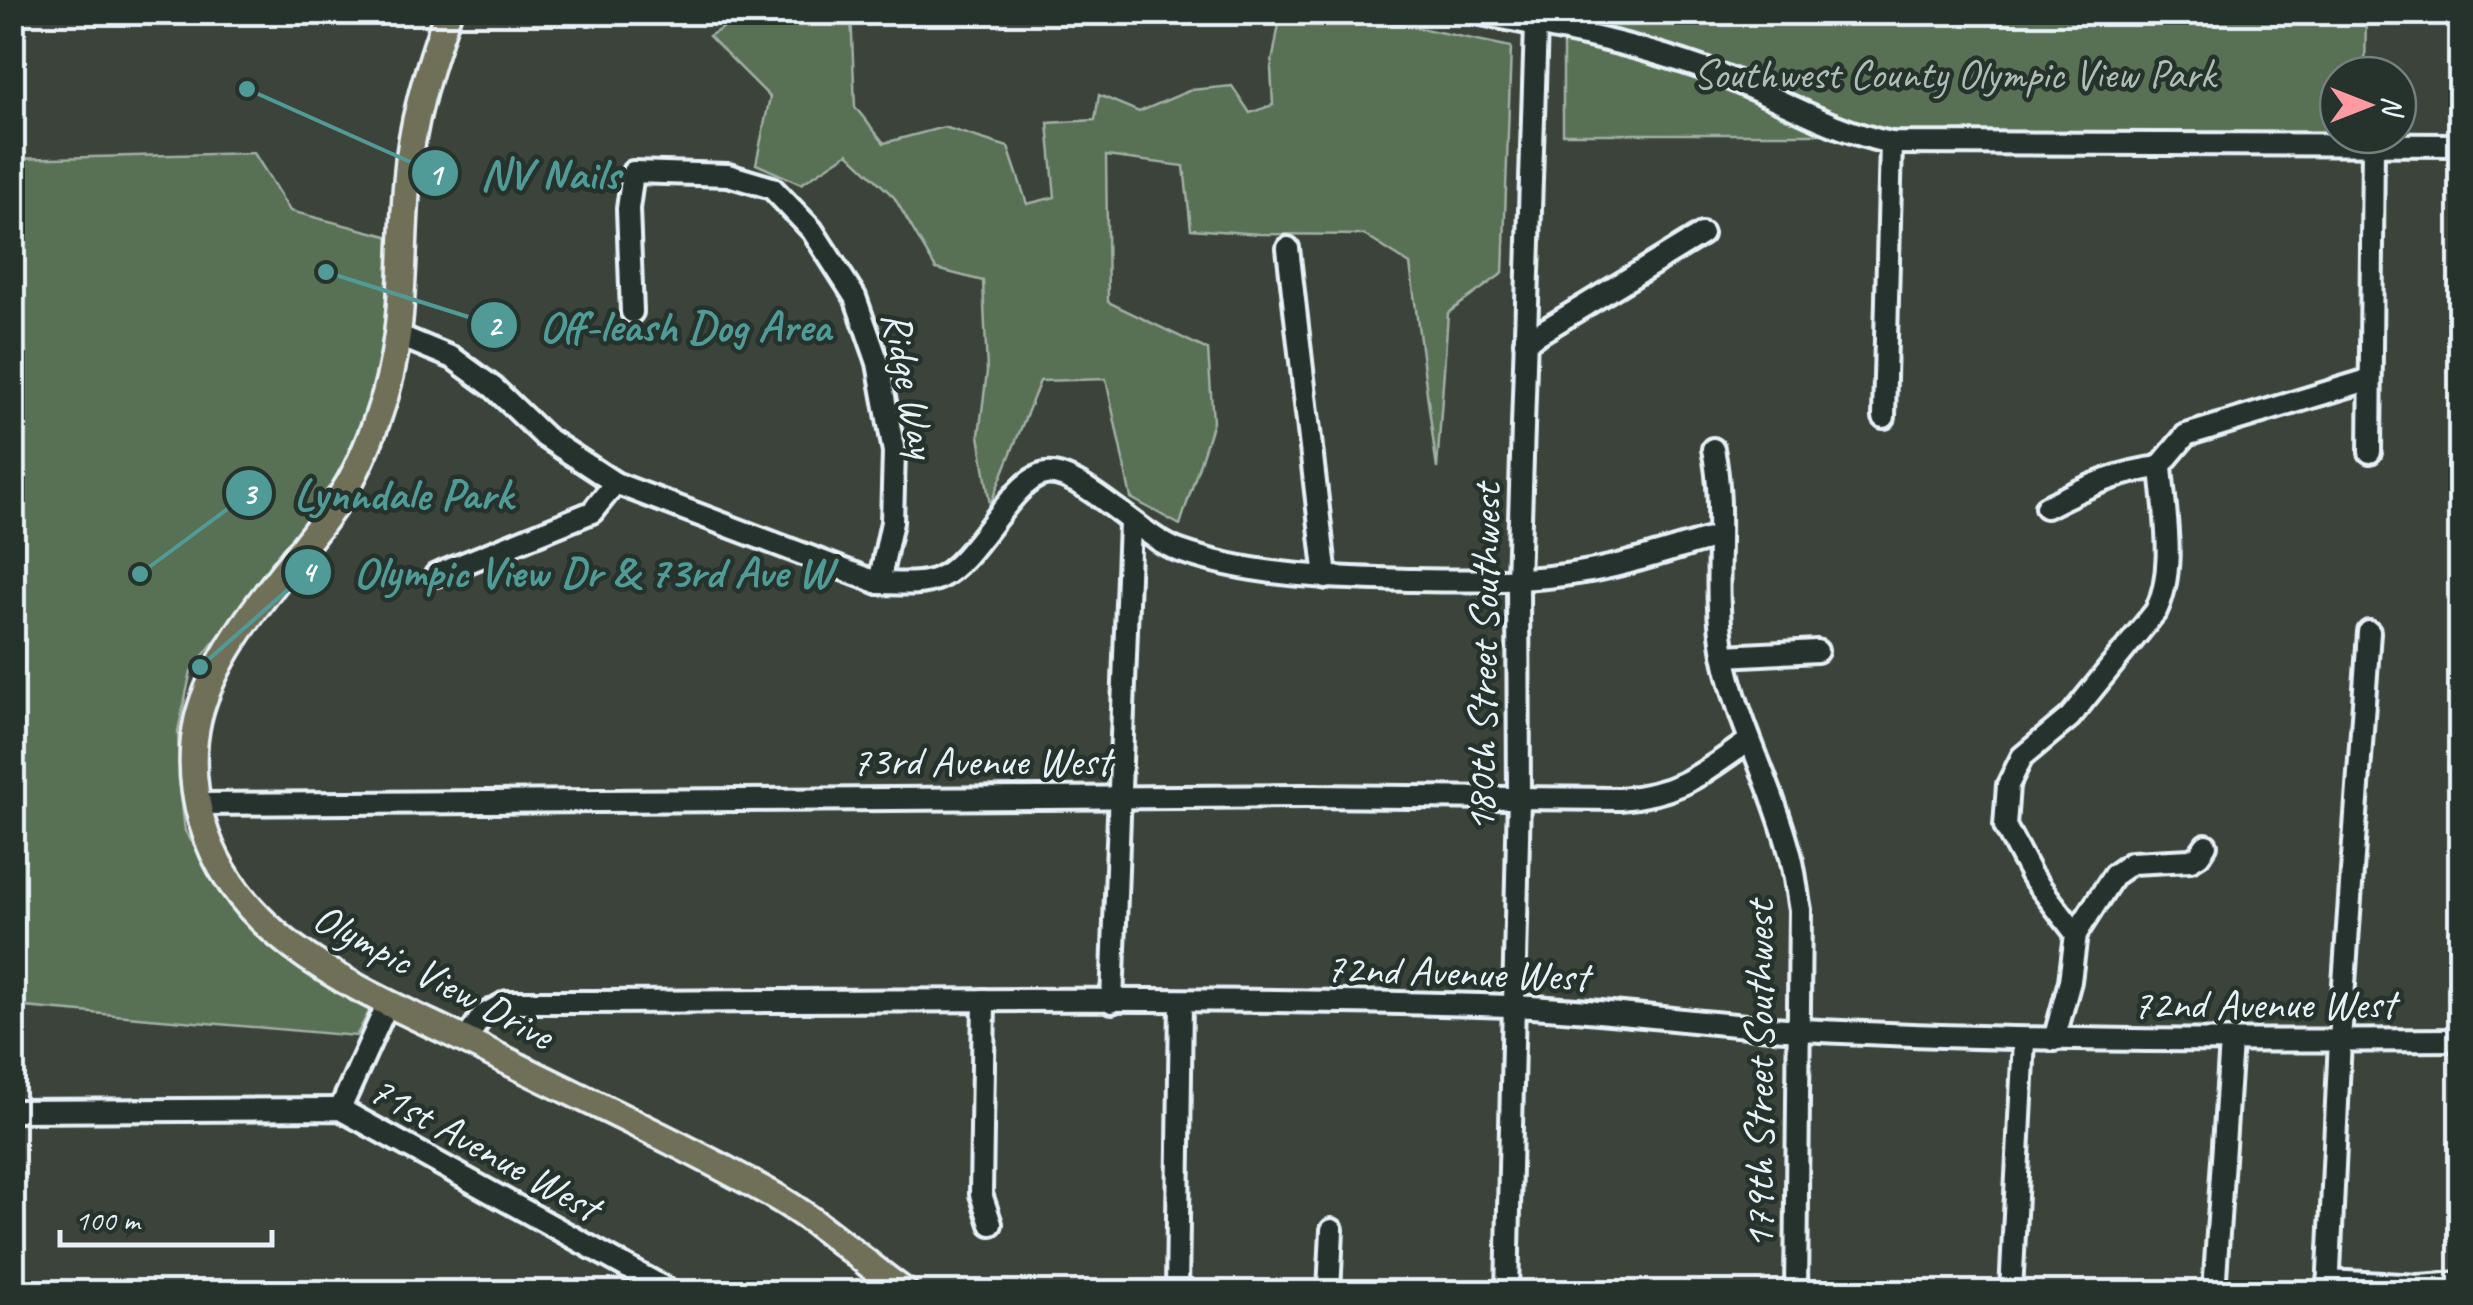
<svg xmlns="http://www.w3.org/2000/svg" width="2473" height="1305" font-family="Caveat,sans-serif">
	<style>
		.green { fill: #586f53; stroke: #a0b0a6; stroke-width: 2.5 }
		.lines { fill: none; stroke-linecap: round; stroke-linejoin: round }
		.minor-casing { stroke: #e8f1f8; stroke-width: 28 }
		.major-casing { stroke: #e8f1f8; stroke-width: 32 }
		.minor { stroke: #26332d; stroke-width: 20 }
		.major { stroke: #706f59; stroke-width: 25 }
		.labels { text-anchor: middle; stroke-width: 9; stroke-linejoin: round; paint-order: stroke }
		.park-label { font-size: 42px; fill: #aebdb6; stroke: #26332d }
		.street-label { font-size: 42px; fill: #e8f1f8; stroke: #26332d }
		.leader { fill: none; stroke: #509b97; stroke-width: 4 }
		.callout-dot { fill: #509b97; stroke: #26332d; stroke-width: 4 }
		.mark-label { font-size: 30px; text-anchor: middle; font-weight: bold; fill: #fff }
		.callout-label { font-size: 45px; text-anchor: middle; font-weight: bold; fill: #509b97; stroke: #26332d; stroke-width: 9; stroke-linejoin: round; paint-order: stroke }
	</style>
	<rect width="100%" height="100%" fill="#3c433a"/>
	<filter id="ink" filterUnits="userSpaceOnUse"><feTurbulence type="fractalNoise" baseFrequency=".01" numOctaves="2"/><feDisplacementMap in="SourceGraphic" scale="20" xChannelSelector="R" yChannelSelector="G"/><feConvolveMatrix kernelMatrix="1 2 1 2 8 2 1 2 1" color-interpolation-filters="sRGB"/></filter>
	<g filter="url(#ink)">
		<!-- green -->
		<g class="green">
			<path d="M2366,12L2365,75H2338V134H1563V28L1547,13Z"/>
			<path d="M748,13H851L855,107L884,143L944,127L1008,147L1027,204L1055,197L1048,123L1095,120L1099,95L1139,112L1191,90L1232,86L1250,113L1273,105L1271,68L1281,13H1347L1511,47L1503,273L1448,313L1437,469L1410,264L1364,235L1260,234L1191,229L1184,166L1106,156L1108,302L1208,350L1213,422L1180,525L1131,498L1106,379L1040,381L990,505L979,435L987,372L983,281L936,269L894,197L848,153L801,184L756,164L770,97L709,36Z"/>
			<path d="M254,153L290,211L391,237V317L376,381L361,426L341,470L292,542L191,671L178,731L179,780L185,831L239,915L270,947L371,1008L356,1036L13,1006L12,159Z"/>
		</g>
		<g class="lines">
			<defs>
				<g id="minor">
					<path d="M1470,12C1550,27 1630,42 1707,70C1770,92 1825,129 1891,143L2460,145"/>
					<path d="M1288,248L1326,578"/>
					<path d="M632,312L628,209L633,172L728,175L772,188L812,230L855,297L878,363L894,452L892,522L879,583"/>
					<path d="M400,336L453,358L494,388L545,437L615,483L879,583C897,583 922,586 939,578C976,561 1011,480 1045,474C1079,468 1142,538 1180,551C1254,577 1335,578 1412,580C1468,581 1522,582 1578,573C1625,566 1672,549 1717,537"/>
					<path d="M1525,342L1702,234"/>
					<path d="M1884,417L1891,143"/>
					<path d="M1713,449C1727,516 1711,585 1724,654C1737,722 1772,784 1789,850C1795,869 1796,890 1800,910L1796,1292"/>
					<path d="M2370,452L2373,144"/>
					<path d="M2046,507C2083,488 2120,471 2161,467"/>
					<path d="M436,575L592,512L615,483"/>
					<path d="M1725,656L1817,651"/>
					<path d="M197,804L1305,796L1620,799C1680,794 1701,774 1749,741"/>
					<path d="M2076,934L2114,875L2131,863L2191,860L2199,855L2206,845"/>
					<path d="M984,1000L981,1194L991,1224"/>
					<path d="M1112,1002L1130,523"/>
					<path d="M466,1040L482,1016L507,1002C841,1002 1175,995 1509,1006C1607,1009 1705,1025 1803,1030C2022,1042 2241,1041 2460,1040"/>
					<path d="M2054,1040L2070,981L2076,934L2031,875L2005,826L2008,785L2022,757L2070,717L2156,611C2177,567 2164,513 2161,465L2186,435L2368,380"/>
					<path d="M340,1109L387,1005"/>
					<path d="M12,1111L340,1109L672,1292"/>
					<path d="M2328,1281L2420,1286L2460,1283"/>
					<path d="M1177,1292L1181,1002"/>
					<path d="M1329,1292L1332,1230"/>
					<path d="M1507,1292L1519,796L1518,581L1536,25"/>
					<path d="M2011,1292L2024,1040"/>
					<path d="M2214,1292L2231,1042"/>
					<path d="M2328,1292L2340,1040L2369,632"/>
				</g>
				<path id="major" d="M448,12C429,67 411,123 407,181C400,261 407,337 379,414C370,440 359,469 343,493C297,563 218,636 198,719C190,754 192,787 202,822C239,950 376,995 483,1049C579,1097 678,1142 771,1194C816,1219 863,1262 905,1292"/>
			</defs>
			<!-- minor casing -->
			<use href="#minor" class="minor-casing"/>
			<!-- major casing -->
			<use href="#major" class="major-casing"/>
			<!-- minor -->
			<use href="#minor" class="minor"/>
			<!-- major -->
			<use href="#major" class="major"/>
		</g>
	</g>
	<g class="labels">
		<!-- park labels -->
		<g class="park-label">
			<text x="1954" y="88">Southwest County Olympic View Park</text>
		</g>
		<!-- street labels -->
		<g class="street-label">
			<text transform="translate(911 384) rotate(79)" y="15">Ridge Way</text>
			<text transform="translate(1482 658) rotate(-89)" y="15">180th Street Southwest</text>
			<text x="981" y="775">73rd Avenue West</text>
			<text transform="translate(1457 971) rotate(2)" y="15">72nd Avenue West</text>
			<text transform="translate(434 975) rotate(28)" y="15">Olympic View Drive</text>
			<text x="2264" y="1018">72nd Avenue West</text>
			<text transform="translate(1758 1075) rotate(-90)" y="15">179th Street Southwest</text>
			<text transform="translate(485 1147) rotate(29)" y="15">71st Avenue West</text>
		</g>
	</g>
	<!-- callouts -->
	<path class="leader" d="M247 89L435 173M326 272L494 325M140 574L249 493M200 667L308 572"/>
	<g class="callout-dot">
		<circle cx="247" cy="89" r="10"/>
		<circle cx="326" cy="272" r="10"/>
		<circle cx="140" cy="574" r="10"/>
		<circle cx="200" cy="667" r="10"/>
		<circle cx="435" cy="173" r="25"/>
		<circle cx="494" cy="325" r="25"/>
		<circle cx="249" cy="493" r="25"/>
		<circle cx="308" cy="572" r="25"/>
	</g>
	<g class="mark-label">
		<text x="435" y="184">1</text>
		<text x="494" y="336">2</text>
		<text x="249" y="504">3</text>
		<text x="308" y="582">4</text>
	</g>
	<g class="callout-label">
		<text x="550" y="189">NV Nails</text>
		<text x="685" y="341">Off-leash Dog Area</text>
		<text x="403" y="509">Lynndale Park</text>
		<text x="592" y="587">Olympic View Dr &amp; 73rd Ave W</text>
	</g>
	<!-- margin -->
	<rect width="2473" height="1305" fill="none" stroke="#26332d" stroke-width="50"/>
	<rect x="25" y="25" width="2423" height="1255" fill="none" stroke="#e8f1f8" stroke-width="4" filter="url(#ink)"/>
	<!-- north arrow -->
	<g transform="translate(2368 105) rotate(90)"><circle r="48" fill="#26332d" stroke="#747f7e" stroke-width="2.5"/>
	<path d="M0-8L18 38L0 25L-18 38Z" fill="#ff9aa2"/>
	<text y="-15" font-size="28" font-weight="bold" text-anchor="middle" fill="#e8f1f8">N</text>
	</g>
	<!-- scale -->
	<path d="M60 1230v15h212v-15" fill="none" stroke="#e8f1f8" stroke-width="5"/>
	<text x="75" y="1230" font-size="30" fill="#e8f1f8" stroke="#26332d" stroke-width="8" paint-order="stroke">100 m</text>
</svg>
